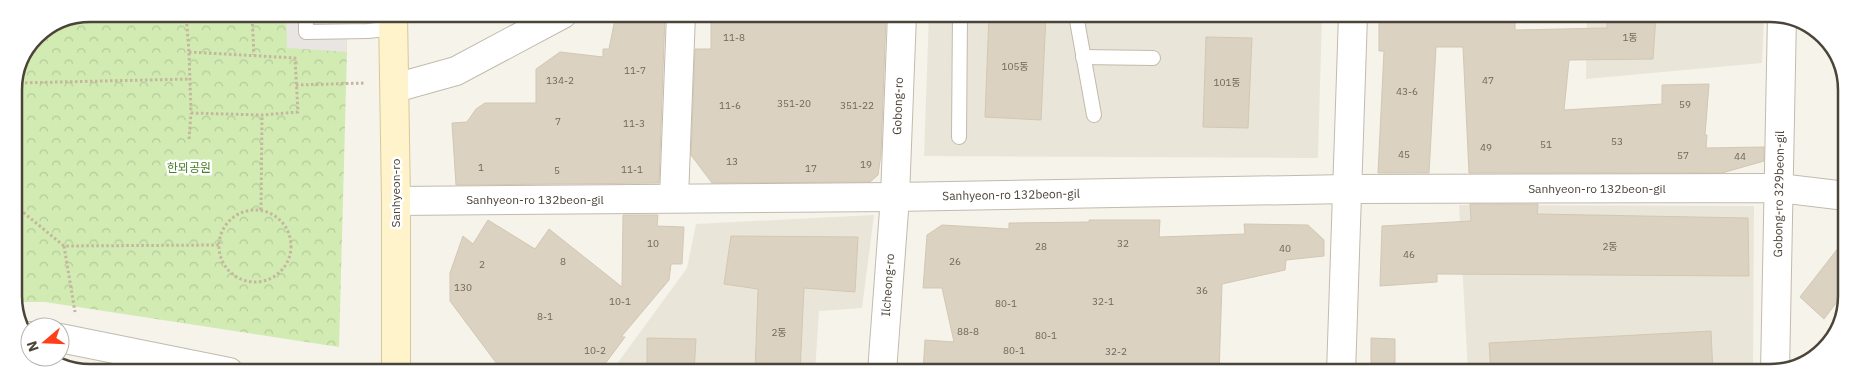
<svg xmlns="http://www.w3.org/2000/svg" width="1861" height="387" font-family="'IBM Plex Sans','Noto Sans KR',sans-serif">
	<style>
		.residential { fill: #eae5d9 }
		.park { fill: url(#park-crowns) }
		.parking { fill: #e8e5e2 }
		.building { fill: #dbd2c2; stroke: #d3c7b2 }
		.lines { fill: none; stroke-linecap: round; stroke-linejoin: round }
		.service-casing { stroke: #c2bbad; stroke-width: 16 }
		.minor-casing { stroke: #c2bbad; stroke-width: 30 }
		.tertiary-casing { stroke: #c2bbad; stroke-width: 30 }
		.secondary-casing { stroke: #d7c899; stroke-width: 30 }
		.path { stroke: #c5b79d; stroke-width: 3; stroke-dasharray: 2.5 2.5; stroke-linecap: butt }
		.service { stroke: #fff; stroke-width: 14 }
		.minor { stroke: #fff; stroke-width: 28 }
		.tertiary { stroke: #fff; stroke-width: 28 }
		.secondary { stroke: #fff3cc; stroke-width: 28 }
		.labels { text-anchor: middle; stroke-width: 5; stroke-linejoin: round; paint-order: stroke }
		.number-label { font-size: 10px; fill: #6f685a }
		.street-label { font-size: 12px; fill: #4b4438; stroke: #fff }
		.park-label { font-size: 12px; fill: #488027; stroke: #fff }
		.rim { fill: none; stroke: #4b4438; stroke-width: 2.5 }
	</style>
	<defs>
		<pattern id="park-crowns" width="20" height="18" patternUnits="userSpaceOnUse" patternTransform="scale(1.25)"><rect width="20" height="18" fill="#d1ebb3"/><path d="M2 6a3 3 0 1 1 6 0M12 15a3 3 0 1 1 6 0" fill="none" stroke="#b5cb9b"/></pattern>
	</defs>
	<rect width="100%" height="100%" fill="#f6f3eb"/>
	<!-- residential -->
	<g class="residential">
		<path d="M929,14L1322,15L1318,158L924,156Z"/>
		<path d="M1587,15H1764L1762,63L1586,79Z"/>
		<path d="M1459,205L1754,206L1753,373H1468Z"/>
		<path d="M874,215L862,308L819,311L815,372H614V368L687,268L696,224Z"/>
	</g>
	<!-- park -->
	<path class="park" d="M91,14H346L347,52L339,347L45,302H15L14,86L37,36Z"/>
	<!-- parking -->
	<path class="parking" d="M286,14H346L347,52L287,48Z"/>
	<!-- building -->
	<g class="building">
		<path d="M616,14H665L659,183L456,185L452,123L467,122L476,109L485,103H536V69L560,52L603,57V49H609Z"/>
		<path d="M711,14H886L881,154L878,175L870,182L712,183L691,155L695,49H711Z"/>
		<path d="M989,15H1046L1041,120L985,117Z"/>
		<path d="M1379,15H1515V30L1607,28V15H1656L1653,59L1569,60L1564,110L1662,104V85L1709,84L1705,135H1707L1706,148L1764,147V161L1722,173H1469L1463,47H1436L1429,173H1378L1384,51H1379Z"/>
		<path d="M1206,37L1252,38L1248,128L1203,127Z"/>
		<path d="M1470,204H1538L1537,214L1748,218L1749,276L1437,274V282L1380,286L1382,226L1471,221Z"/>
		<path d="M623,215H658L657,226L684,227L682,264H671L669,280L621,337H625L599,372H503L450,301V273L463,236L473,244L488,220L535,249L549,229L622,287Z"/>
		<path d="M1089,220H1160L1159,237L1245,234L1244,224L1308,225L1324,240V256L1286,260L1285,270L1222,284L1219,373L923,372L925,340L954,342L942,288H923L927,235L942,225L1009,229V223L1089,222Z"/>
		<path d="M731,236L858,237L855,292L804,288L800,372H755L758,289L724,284Z"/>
		<path d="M1846,238V290L1824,319L1800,297Z"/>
		<path d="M1711,331L1713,373H1491L1489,343Z"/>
		<path d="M647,338L696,339L694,372H647Z"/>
		<path d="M1371,338L1395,339V373H1371Z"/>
	</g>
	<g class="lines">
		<defs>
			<g id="service">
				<path d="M306,14V32L368,31L394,28"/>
				<path d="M1076,15L1094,115"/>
				<path d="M1083,57L1153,58"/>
				<path d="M959,137L960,14"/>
			</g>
			<g id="minor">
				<path d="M395,88L456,71L563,14"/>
				<path d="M674,198L681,14"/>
				<path d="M396,201L895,197L1348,189L1779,188L1846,196"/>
				<path d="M882,372L895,197L902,14"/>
				<path d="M1341,373L1353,15"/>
				<path d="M1775,373L1782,15"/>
			</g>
			<g id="tertiary">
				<path d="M29,336H30"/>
				<path d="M60,338L229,372"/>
			</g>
			<path id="secondary" d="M393,14L396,201V372"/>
		</defs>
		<!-- service casing -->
		<use href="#service" class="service-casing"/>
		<!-- minor casing -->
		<use href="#minor" class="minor-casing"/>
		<!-- tertiary casing -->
		<use href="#tertiary" class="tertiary-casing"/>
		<!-- secondary casing -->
		<use href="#secondary" class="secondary-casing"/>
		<!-- path -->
		<g class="path">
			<path d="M186,14L189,52"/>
			<path d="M252,14L254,55"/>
			<path d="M189,52L295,58L298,112L262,115L191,113Z"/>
			<path d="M15,83L191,79"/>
			<path d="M296,85L366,83"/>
			<path d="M189,139L191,113"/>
			<path d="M15,208H18L64,246L219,245"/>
			<circle cx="255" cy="246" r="36"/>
			<path d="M261,210L262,115"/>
			<path d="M64,246L75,312"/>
		</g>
		<!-- service -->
		<use href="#service" class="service"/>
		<!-- minor -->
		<use href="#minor" class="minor"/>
		<!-- tertiary -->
		<use href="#tertiary" class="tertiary"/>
		<!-- secondary -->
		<use href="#secondary" class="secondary"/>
	</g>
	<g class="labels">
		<!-- number labels -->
		<g class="number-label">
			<text x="734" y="41">11-8</text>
			<text x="1630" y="41">1동</text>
			<text x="1015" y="70">105동</text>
			<text x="635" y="74">11-7</text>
			<text x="560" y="84">134-2</text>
			<text x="1488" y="84">47</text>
			<text x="1227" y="86">101동</text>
			<text x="1407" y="95">43-6</text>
			<text x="794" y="107">351-20</text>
			<text x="1685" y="108">59</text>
			<text x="730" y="109">11-6</text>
			<text x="857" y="109">351-22</text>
			<text x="558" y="125">7</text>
			<text x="634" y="127">11-3</text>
			<text x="1617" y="145">53</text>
			<text x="1546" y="148">51</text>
			<text x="1486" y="151">49</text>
			<text x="1404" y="158">45</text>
			<text x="1683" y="159">57</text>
			<text x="1740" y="160">44</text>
			<text x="732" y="165">13</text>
			<text x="866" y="168">19</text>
			<text x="481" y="171">1</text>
			<text x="811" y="172">17</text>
			<text x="632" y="173">11-1</text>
			<text x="557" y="174">5</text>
			<text x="653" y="247">10</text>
			<text x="1123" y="247">32</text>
			<text x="1041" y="250">28</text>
			<text x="1610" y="250">2동</text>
			<text x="1285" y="252">40</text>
			<text x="1409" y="258">46</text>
			<text x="563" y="265">8</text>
			<text x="955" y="265">26</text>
			<text x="482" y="268">2</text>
			<text x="463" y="291">130</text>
			<text x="1202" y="294">36</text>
			<text x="620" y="305">10-1</text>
			<text x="1103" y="305">32-1</text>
			<text x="1006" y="307">80-1</text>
			<text x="545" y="320">8-1</text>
			<text x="968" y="335">88-8</text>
			<text x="779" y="336">2동</text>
			<text x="1046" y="339">80-1</text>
			<text x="595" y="354">10-2</text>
			<text x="1014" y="354">80-1</text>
			<text x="1116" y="355">32-2</text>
		</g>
		<!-- street labels -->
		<g class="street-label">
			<text transform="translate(898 106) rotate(-88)" y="4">Gobong-ro</text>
			<text x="1597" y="193">Sanhyeon-ro 132beon-gil</text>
			<text transform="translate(396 193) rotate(-90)" y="4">Sanhyeon-ro</text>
			<text transform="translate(1779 194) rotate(-89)" y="4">Gobong-ro 329beon-gil</text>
			<text transform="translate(1011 195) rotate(-1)" y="4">Sanhyeon-ro 132beon-gil</text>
			<text x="535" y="204">Sanhyeon-ro 132beon-gil</text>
			<text transform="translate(888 285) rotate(-86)" y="4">Ilcheong-ro</text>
		</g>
		<!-- park labels -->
		<g class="park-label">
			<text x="189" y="172">한뫼공원</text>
		</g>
	</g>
	<!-- crop -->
	<path d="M0 0H1861V387H0ZM90 22H1770A68 68 0 0 1 1838 90V296A68 68 0 0 1 1770 364H90A68 68 0 0 1 22 296V90A68 68 0 0 1 90 22Z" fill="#fff" fill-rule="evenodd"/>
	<path class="rim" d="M90 22H1770A68 68 0 0 1 1838 90V296A68 68 0 0 1 1770 364H90A68 68 0 0 1 22 296V90A68 68 0 0 1 90 22Z"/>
	<!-- north arrow -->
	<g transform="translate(45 342) rotate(251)"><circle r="24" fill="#ffffff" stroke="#b7b4af"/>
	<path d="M0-4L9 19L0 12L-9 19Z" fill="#ff3f19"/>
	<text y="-8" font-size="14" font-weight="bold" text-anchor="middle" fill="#4b4438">N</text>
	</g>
</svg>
